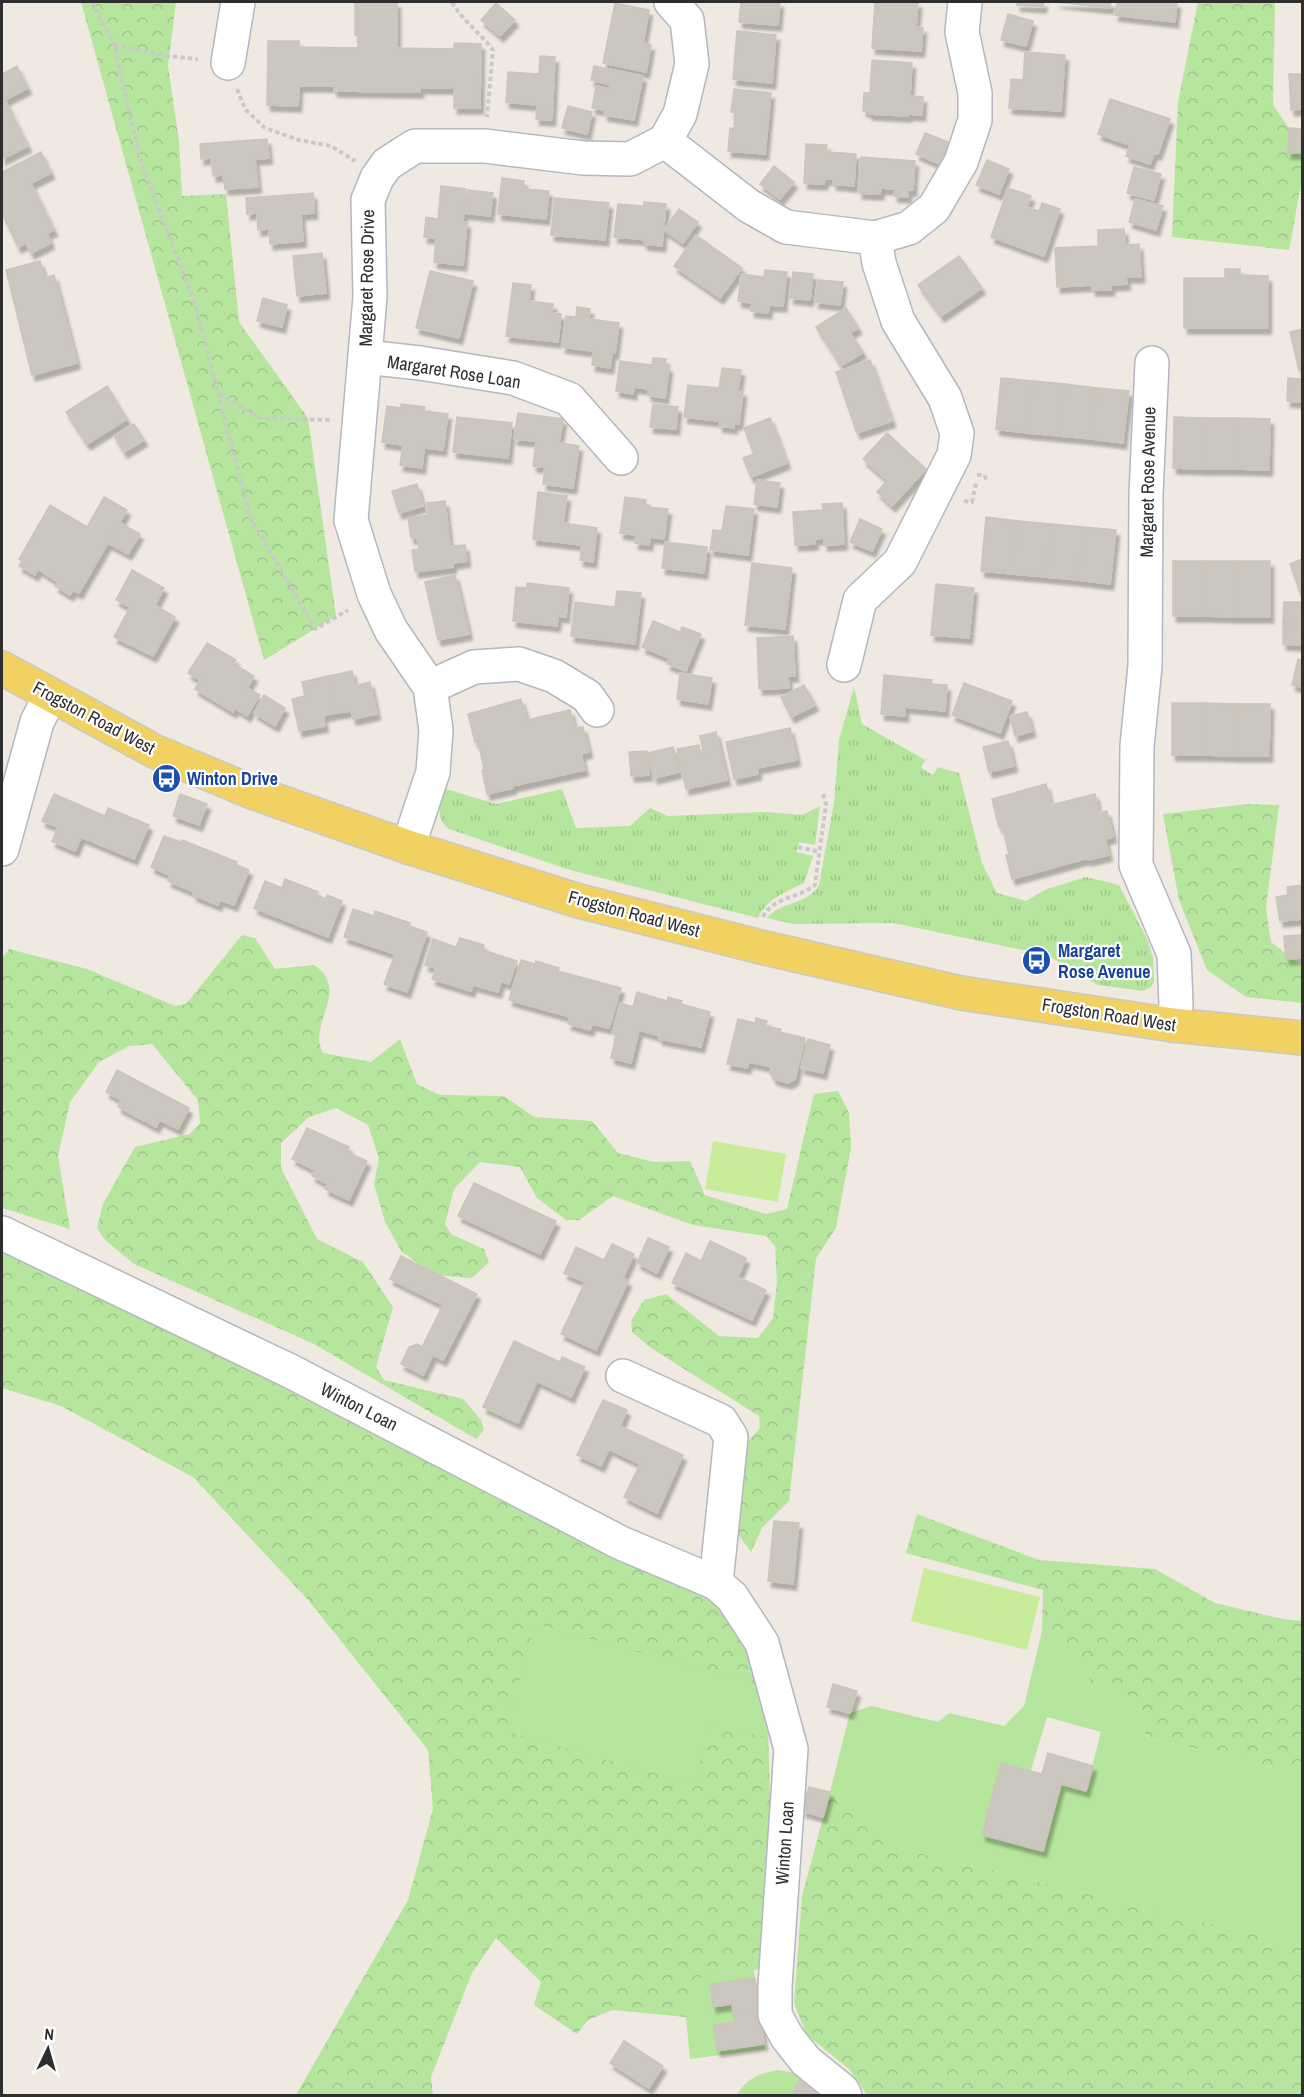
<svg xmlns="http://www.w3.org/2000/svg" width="1304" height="2097" font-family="'Archivo Narrow',sans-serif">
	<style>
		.grass { fill: url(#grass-tufts) }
		.forest { fill: url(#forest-crowns) }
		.garden { fill: #b6e59e; fill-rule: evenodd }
		.pitch { fill: #c9ec9a }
		.building { fill: #cbc7bf; stroke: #cbc5ba; stroke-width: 1.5; filter: url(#shadow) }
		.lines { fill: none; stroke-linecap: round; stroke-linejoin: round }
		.minor-casing { stroke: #b4b7c1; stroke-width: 36 }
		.major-casing { stroke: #c9c9c9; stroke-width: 36 }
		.path { stroke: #c9c9c9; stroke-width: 4; stroke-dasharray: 4.5 3; stroke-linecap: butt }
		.minor { stroke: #fff; stroke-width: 33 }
		.major { stroke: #f2d163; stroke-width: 33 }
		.labels { text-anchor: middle; stroke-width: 4.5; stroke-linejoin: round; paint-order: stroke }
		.street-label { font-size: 18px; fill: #2e2e2e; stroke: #fff }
		.transit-label { font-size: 18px; font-weight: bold; fill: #164399; stroke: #fff; text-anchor: start }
	</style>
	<defs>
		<pattern id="grass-tufts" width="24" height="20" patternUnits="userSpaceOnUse" patternTransform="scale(1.5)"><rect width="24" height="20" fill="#b6e59e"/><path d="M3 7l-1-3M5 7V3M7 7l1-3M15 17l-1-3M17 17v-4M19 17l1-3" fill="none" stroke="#9dc588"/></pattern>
		<pattern id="forest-crowns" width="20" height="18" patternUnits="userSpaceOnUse" patternTransform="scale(1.5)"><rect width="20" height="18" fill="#b6e59e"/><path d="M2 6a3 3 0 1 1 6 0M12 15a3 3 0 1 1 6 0" fill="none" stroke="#9dc588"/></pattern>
		<filter id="shadow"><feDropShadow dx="3.5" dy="6" stdDeviation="1.5" flood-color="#0004"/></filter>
	</defs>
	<rect width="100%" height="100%" fill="#efe9e1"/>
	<!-- grass -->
	<g class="grass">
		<path d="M854,687L862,724L925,760L921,768L933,775L938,767L959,773L982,863L997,893L1026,901L1047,889L1086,877L1119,885L1148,941L1153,958L1154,981L1151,987L1143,991L1098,985L1047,955L893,923L793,924L767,918C782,900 807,906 819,885L834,803L839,740Z"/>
		<path d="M446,789L496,804L562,789L576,828L630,826L650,808L668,816L767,812L802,815L820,806L815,845L799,842L796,852L813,856L804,883C786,892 767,898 758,918L570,870L449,829C434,817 440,804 446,789Z"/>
	</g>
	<!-- forest -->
	<g class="forest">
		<path d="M81,2H176L168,66L179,141L182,196L226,194L239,322L308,418L336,616L264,660Z"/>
		<path d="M1198,2H1275L1273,105L1302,148V179L1289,250L1172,237L1178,102Z"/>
		<path d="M1247,804L1279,805L1266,908L1271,942L1302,966V1003L1246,997L1207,970L1179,900L1163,814Z"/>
		<path d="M242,935L255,938L275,969L314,965C345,986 320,1011 319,1039C319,1043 321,1049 323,1053L371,1062L400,1039L417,1084L440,1095L504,1096L534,1117L592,1121L618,1153L654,1162L690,1161L705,1195L766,1214L787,1209L814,1094L838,1091L849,1113L851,1148L836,1228L816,1258L789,1501L762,1528L751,1552L738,1534L732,1481L735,1456L760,1428L759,1416L651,1348L632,1332L631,1321L644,1300L666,1294L719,1336L758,1338L773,1318L777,1282L775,1246L766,1236L693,1225L613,1196L579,1220H566L537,1198L520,1167L480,1162L454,1189L445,1224L451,1234L484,1249L489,1262L472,1278L435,1275L402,1252L385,1222L374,1184L379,1158L368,1125L336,1108L309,1117L281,1143V1168L317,1239L363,1262L393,1307L376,1367L384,1380L463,1399L481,1420L484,1430L476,1439L314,1344L134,1264L104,1239L97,1228L103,1204L135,1147L190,1134L200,1123L198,1100L152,1044L129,1046L99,1062L70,1102L58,1156L70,1229L2,1208V958L9,949L87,969L175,1006L186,1004Z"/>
		<path d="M2,1245L709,1594L738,1626L767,1693L771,1830L762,1969L702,1977L686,2017L612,2010L588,2020L577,2034L534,2005L541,1982L496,1938L472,1973L438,2059L431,2077L433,2095H296L408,1900L433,1809L428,1750L309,1601L193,1477L61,1406L2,1388Z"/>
		<path d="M917,1514L1039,1560L1155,1569L1215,1603L1283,1619L1302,1621V1775L1146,1737L1136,1703L1093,1688L1078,1652L1042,1631L1043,1590L906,1553Z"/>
		<path d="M830,1792L899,1848L1302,1946V2095H867L850,2070L806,2034L794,2003L802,1896Z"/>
	</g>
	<!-- garden -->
	<g class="garden">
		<path d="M535,1624L763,1686L767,1693L768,1737L708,1725L695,1785L506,1731Z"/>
		<path d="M1042,1631L1079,1652L1093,1688L1136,1703L1146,1737L1302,1775V1946L899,1848L830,1792L850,1713L872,1706L938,1722L949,1713L1004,1726L1024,1706ZM1047,1717L1101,1732L1086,1790L1061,1784L1043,1851L982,1835L1001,1763L1031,1770Z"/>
		<path d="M754,1970L755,1978L710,1985L713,2006L732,2004L735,2022L714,2025L717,2050L764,2044L765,2049L690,2059L686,2017L702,1976Z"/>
		<path d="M778,2070L803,2074L791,2095L736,2096C746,2079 759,2073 778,2070Z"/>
	</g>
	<!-- pitch -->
	<g class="pitch">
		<path d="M713,1141L786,1154L778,1202L705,1189Z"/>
		<path d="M924,1568L1040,1597L1027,1650L911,1621Z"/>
	</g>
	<!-- building -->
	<g class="building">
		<path d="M355,2H397V48L454,49V43L481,44L480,108H454V88H420V92L334,91V86H299L298,106L267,105L268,41H299V47L358,48V35H355Z"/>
		<path d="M741,2H780L778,25L739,22Z"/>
		<path d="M875,2H918L916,27L923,28L921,51L872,48Z"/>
		<path d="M1017,2H1044L1043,7L1017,5Z"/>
		<path d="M1056,2H1111L1110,8Z"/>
		<path d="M1117,2H1177L1175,22L1115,15Z"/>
		<path d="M496,3L515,20L500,36L481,20Z"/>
		<path d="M615,3L649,10L643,43L651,45L646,72L603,63Z"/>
		<path d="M1008,14L1033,21L1026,46L1001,40Z"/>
		<path d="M737,31L776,35L772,83L733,79Z"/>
		<path d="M1025,52L1065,55L1061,111L1009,108L1011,79L1023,80Z"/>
		<path d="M540,56L555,57L552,120L536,119L537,105L506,102L508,72L539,74Z"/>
		<path d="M872,60L912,63L910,96L923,97L922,115L908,114V116L869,114V111H863L864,93H870Z"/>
		<path d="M17,66L28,88L5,100L28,146L2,159V74Z"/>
		<path d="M594,66L643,76L634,120L604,115L605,110L592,108L596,86L610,89V85L591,80Z"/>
		<path d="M1289,74H1302V109L1291,110Z"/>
		<path d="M734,89L771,93L765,154L728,151L730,128L734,129L735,112H731Z"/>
		<path d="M1110,99L1170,119L1158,154L1154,153L1150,164L1126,156L1130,145L1098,134Z"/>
		<path d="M568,106L592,112L587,134L562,128Z"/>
		<path d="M1289,128L1302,129V153H1288Z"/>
		<path d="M925,133L948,142L940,164L916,154Z"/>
		<path d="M267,139L269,158L255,159L258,187L225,189L223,175L213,176L211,158L201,159L200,144Z"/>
		<path d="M806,144L827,145L826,152L856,154L854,186L833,184V179H825L824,184L804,183Z"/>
		<path d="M41,152L51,173L31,183L54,230L47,233L51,243L31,253L26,243L18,247L2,213V172Z"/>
		<path d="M861,157L915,161L913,190H908V197L894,196L895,189L881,188L880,194L859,193Z"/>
		<path d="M987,160L1009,169L999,194L976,185Z"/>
		<path d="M774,166L794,182L780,199L760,184Z"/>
		<path d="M1134,167L1161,174L1154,200L1127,193Z"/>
		<path d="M502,178L524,181V189L549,191L546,219L498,214Z"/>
		<path d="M441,186L466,189L463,222H467L463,265L434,262L436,238L424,237L426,217L438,219Z"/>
		<path d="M1008,188L1031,196L1027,207L1039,211L1042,203L1060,209L1044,256L991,237Z"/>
		<path d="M468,190L493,193L490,216L465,213Z"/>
		<path d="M313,193L314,213L301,214L303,241L270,244L269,229L258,230L257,213L247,214L246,198Z"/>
		<path d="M555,198L609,203L605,240L551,235Z"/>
		<path d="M1135,199L1163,206L1156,230L1129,222Z"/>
		<path d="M644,202L666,204L662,246L644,244V240L640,239L614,237L618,204L644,206Z"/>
		<path d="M679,209L698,222L683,243L664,230Z"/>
		<path d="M1124,229L1125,245L1139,244L1141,277H1126L1127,284L1111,285V290H1092V285L1057,287L1055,248L1098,246V230Z"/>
		<path d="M696,235L742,268L720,298L674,266Z"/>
		<path d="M322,253L326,293L297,296L293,256Z"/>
		<path d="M959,256L982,288L941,316L918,285Z"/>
		<path d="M40,261L45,278L54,275L77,363L32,375L6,270Z"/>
		<path d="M1225,269H1240V275L1268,276V328H1184V278H1225Z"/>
		<path d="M765,270L787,272L783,306L769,305L768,313L751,311L752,303L738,301L741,274L764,277Z"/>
		<path d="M430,271L473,281L459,338L416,328Z"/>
		<path d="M793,272L813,274L810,300L790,298Z"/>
		<path d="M818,280L843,282L840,305L815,302Z"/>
		<path d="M513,283L531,285L529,301L553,304L552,313L561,314L558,342L506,336Z"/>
		<path d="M263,298L287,305L282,327L257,321Z"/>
		<path d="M577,307L590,309L589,319L619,323L615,353H612L610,368L592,365L593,351L562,347L566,316L576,317Z"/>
		<path d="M846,308L858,328L850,333L863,352L841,366L816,327Z"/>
		<path d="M1302,329V369L1299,370L1290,332Z"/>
		<path d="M653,358L666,359L665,366L669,367L665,398L648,395V389L634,387L633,394L616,391L620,361L652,365Z"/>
		<path d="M870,360L892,421L857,433L836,372Z"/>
		<path d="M722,368L741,370L738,391H743L739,424L734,423V428L719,426L720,421L684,417L688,385L719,388Z"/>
		<path d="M1001,378L1033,381L1028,433L996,429Z"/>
		<path d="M1288,378L1302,379V402L1287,401Z"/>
		<path d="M1033,381L1065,384L1060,436L1028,433Z"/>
		<path d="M1065,384L1097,388L1092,439L1060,436Z"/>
		<path d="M107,386L127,419L87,444L66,412Z"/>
		<path d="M1097,388L1129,391L1123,443L1092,439Z"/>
		<path d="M401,404L425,407L424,411L448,414L443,450L424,448L422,468L400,465L403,445L382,442L387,406L401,408Z"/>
		<path d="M653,404L678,407L676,429L650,427Z"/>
		<path d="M518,413L563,419L559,443L579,446L573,488L543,484L545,467L533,466L536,441L514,439Z"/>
		<path d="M457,417L512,423L508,458L453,452Z"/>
		<path d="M1174,417L1206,418L1205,469L1173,468Z"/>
		<path d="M770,418L787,463L751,477L743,458L754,454L744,428Z"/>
		<path d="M1206,418H1238L1237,469H1205Z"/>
		<path d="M1238,418L1270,419L1269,470L1237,469Z"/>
		<path d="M134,424L144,440L124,452L114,436Z"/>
		<path d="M887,433L926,469L892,506L877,492L887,480L863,459Z"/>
		<path d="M757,480L780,483L777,507L754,504Z"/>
		<path d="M417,484L423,506L399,513L392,491Z"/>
		<path d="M538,492L567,496L563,523L597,528L593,562L580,560L582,545L533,539Z"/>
		<path d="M104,497L127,510L79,593L73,590L70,595L55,586L58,582L38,569L35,575L19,566L22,560L19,559L50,505L87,527Z"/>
		<path d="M625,497L646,500L645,507L668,509L664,539L650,537L649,545L635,543L636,535L620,533Z"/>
		<path d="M445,501L450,546L465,545L467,561L453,563V567L415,572L412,550L419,549L417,538H411L408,518L428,515L427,503Z"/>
		<path d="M842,503L844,544L824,545V538L814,539L815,544L795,545L793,512L823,510L822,504Z"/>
		<path d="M726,506L754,509L748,555L710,550L713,530L722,531Z"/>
		<path d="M986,517L1018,521L1013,574L981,571Z"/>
		<path d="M860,519L882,529L872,551L850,542Z"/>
		<path d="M1018,521L1051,524L1046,577L1013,574Z"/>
		<path d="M120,523L140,534L128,554L108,543Z"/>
		<path d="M1051,524L1083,527L1078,580L1046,577Z"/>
		<path d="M1083,527L1116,530L1110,584L1078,580Z"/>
		<path d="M665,542L707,547L704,573L662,568Z"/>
		<path d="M1302,559V598L1290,564Z"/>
		<path d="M1173,561H1206L1205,616H1173Z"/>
		<path d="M1206,561H1238V617L1205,616Z"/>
		<rect x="1238" y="561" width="32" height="56"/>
		<path d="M752,563L792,568L785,629L745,625Z"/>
		<path d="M132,570L164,588L155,605L175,617L153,656L114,637L130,607L116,600Z"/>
		<path d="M455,575L469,634L438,640L425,582Z"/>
		<path d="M527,583L569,588L566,617L558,616L557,626L513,621L516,587L527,588Z"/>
		<path d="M936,584L974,588L969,638L931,635Z"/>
		<path d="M617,591L641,593L635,644L571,636L575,602L615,607Z"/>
		<path d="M1284,602H1302V624L1283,623Z"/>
		<path d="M653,621L680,632L682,627L701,634L686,671L667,664L669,658L642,647Z"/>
		<path d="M1283,623L1302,624V645L1283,644Z"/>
		<path d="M793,636L795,676H788L789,688L759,689L757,638Z"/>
		<path d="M207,643L236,660L234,664L254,676L247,688L260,695L247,716L235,708L233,712L195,689L200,680L188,673Z"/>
		<path d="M1298,659L1302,660V687L1292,685Z"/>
		<path d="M352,671L355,686L370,682L377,714L353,719L351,711L336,713L328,676Z"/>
		<path d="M680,673L712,678L708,704L677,699Z"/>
		<path d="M884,675L932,680L931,684L947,685L945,711L905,707V716L881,714Z"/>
		<path d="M328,676L336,713L323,716L325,726L299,731L292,699L305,696L302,682Z"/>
		<path d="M964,683L1012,701L1000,733L952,715Z"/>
		<path d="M804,685L815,705L791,717L781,697Z"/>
		<path d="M264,695L285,708L275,726L254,713Z"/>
		<path d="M521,699L527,720L570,710L575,728L583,727L589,752L581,754L585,770L512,786L513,788L487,794L482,770L484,769L478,741L475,742L468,714Z"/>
		<path d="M1172,703H1205L1204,755H1172Z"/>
		<path d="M1205,703L1237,704V756L1204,755Z"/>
		<path d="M1237,704H1270L1269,756H1237Z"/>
		<path d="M1027,712L1032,731L1015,736L1010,716Z"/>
		<path d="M790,728L797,760L757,768L758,774L734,779L726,742Z"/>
		<path d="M716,732L727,780L686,789L677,749L699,745L701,754H704L700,736Z"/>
		<path d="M1008,741L1014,766L989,772L983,747Z"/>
		<path d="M673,747L679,772L654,778L648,753Z"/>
		<path d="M647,751L649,775L631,776L629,752Z"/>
		<path d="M1046,784L1051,805L1095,794L1099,813L1107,811L1113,837L1105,839L1109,855L1088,860V858L1012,879L1006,855L1009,854L1002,826L999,827L992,799Z"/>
		<path d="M54,794L105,816L108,808L149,825L134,859L81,837L75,851L52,841L58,827L42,821Z"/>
		<path d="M180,794L207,804L199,825L173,816Z"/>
		<path d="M164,836L181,842L182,840L237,862L236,865L249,870L234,905L220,900L218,905L193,895L194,892L168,881L170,875L151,867Z"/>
		<path d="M285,879L318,892L317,895L326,899L327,895L342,901L328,937L254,908L265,881L282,888Z"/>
		<path d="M1302,885V919L1280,921L1276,897L1288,895L1287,887Z"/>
		<path d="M353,909L374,916L375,911L410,923L409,926L427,932L407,992L384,984L395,954L344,937Z"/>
		<path d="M1302,935V958L1286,959L1284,936Z"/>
		<path d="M460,938L484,945L483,950L517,961L509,984L501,981L498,992L473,985L471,991L432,979L436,968L425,965L433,939L456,947Z"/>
		<path d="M521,960L535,964L536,961L559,968L558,971L621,988L609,1028L592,1024L590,1030L568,1024L570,1017L509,1000Z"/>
		<path d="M637,992L667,1001L668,997L682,1001L681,1004L710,1012L701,1047L659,1039L660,1036L639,1030L631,1063L611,1058L616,1035L612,1034L620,1003L633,1007Z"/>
		<path d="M756,1018L767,1021L765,1026L781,1029L780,1032L805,1038L795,1079L788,1083L774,1079L770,1073L772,1067L749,1062L747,1068L727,1064L738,1019L755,1023Z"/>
		<path d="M808,1039L830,1045L823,1073L801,1068Z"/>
		<path d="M117,1070L189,1108L178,1129L160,1120L156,1127L118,1107L121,1100L106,1092Z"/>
		<path d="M307,1128L349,1147L347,1152L367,1161L349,1200L325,1189L328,1184L312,1176L315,1170L292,1159Z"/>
		<path d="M474,1183L556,1221L540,1254L458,1216Z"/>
		<path d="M648,1238L669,1247L657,1273L637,1263Z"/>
		<path d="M710,1241L746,1258L738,1277L766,1290L752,1320L672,1283L686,1253L701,1261Z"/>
		<path d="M612,1244L634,1254L623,1278L628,1281L596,1350L561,1334L585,1282L564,1273L576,1247L604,1260Z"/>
		<path d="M401,1256L477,1294L443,1360L433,1355L423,1375L401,1364L409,1347L417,1344L422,1347L443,1305L390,1279Z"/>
		<path d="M514,1341L560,1362L562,1357L585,1367L571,1397L537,1381L518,1423L483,1407Z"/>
		<path d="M603,1400L627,1410L620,1426L683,1455L657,1513L624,1497L640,1464L609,1449L601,1466L577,1455Z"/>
		<path d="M774,1521L799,1523L793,1584L768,1581Z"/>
		<path d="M833,1684L857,1691L850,1713L827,1707Z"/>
		<path d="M1048,1753L1093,1766L1086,1791L1061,1784L1043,1851L982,1835L1001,1763L1042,1774Z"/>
		<path d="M809,1787L830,1792L823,1817L802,1811Z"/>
		<path d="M755,1978L759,2010L733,2013L732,2004L713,2007L710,1984Z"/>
		<path d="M759,2010L764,2044L717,2051L714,2025L735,2022L733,2013Z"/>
		<path d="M624,2041L663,2066L649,2088L610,2063Z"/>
		<path d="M803,2074L833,2096H791Z"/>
	</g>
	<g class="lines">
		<defs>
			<g id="minor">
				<path d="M228,63L238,2"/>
				<path d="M665,141L749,206L786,227L875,238L909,228L934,208L961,162L975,120V93L962,32L965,2"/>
				<path d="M365,357L420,363L513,378L569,399L621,458"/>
				<path d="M1152,363L1146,494L1145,666L1137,746L1136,865L1174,954L1176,1005L1173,1025"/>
				<path d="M844,665L860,600L900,562L954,455L957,433L945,398L898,321L879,263L875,238"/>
				<path d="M430,687L474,667L519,664L554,676L587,696L597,710"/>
				<path d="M408,847L433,772L436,730L430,687L391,630L374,594L351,520L370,297L368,200L377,178L387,164L415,146H485L583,158L630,159L665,141L680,114L692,64L687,20L671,2"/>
				<path d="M2,849L37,722L50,696"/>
				<path d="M2,1233L290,1371L621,1543L716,1583L732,1597L762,1643L791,1749L775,1986V2015L787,2037L806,2061L842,2090L845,2096"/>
				<path d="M623,1376L721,1421L731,1437L716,1583"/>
			</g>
			<path id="major" d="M2,668L156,752L252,792L408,847L579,901L765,948L961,993L1173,1025L1302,1038"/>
		</defs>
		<!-- minor casing -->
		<use href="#minor" class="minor-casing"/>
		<!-- major casing -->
		<use href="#major" class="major-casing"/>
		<!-- path -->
		<g class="path">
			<path d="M92,2L114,45L140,159L195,304L250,517L315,629L348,610"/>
			<path d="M452,2C462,20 480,33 493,50L487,117"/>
			<path d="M114,45L169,56L198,59"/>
			<path d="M237,89L245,109L265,128L299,140L331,146L355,161"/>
			<path d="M219,394L260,418L331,420"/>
			<path d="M977,475H984L988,482"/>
			<path d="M964,501L972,502L976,483"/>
			<path d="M798,847L820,852"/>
			<path d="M763,917C772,897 800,898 815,885L826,804L823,794"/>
		</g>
		<!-- minor -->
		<use href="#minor" class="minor"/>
		<!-- major -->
		<use href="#major" class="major"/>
	</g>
	<!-- icons -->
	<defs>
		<symbol id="bus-disc" viewBox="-11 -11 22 22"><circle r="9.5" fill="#1a4fb4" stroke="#fff"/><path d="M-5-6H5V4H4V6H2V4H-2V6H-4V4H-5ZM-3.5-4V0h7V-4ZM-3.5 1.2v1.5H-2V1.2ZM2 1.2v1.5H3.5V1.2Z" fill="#fff"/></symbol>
	</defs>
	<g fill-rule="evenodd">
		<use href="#bus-disc" x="150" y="762" width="33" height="33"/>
		<use href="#bus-disc" x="1020" y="944" width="33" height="33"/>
	</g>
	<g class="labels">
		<!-- street labels -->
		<g class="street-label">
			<text transform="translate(367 278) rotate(-89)" y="6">Margaret Rose Drive</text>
			<text transform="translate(454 372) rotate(9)" y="6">Margaret Rose Loan</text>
			<text transform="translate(1148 482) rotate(-89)" y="6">Margaret Rose Avenue</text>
			<text transform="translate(94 718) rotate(28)" y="6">Frogston Road West</text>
			<text transform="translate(634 914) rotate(15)" y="6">Frogston Road West</text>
			<text transform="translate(1109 1015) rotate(9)" y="6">Frogston Road West</text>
			<text transform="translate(359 1407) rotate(27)" y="6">Winton Loan</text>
			<text transform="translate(785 1843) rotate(-86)" y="6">Winton Loan</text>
		</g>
		<!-- transit labels -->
		<g class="transit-label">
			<text x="187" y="785">Winton Drive</text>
			<text x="1058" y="957">Margaret<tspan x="1058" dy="21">Rose Avenue</tspan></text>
		</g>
	</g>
	<!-- border -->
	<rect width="1304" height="2097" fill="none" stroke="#2e2e2e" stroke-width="6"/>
	<!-- north arrow -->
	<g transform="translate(48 2049) rotate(5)" stroke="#ffffff" stroke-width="4.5" paint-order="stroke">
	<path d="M0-4.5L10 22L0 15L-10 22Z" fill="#2e2e2e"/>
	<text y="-9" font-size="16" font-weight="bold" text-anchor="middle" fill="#2e2e2e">N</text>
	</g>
</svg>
